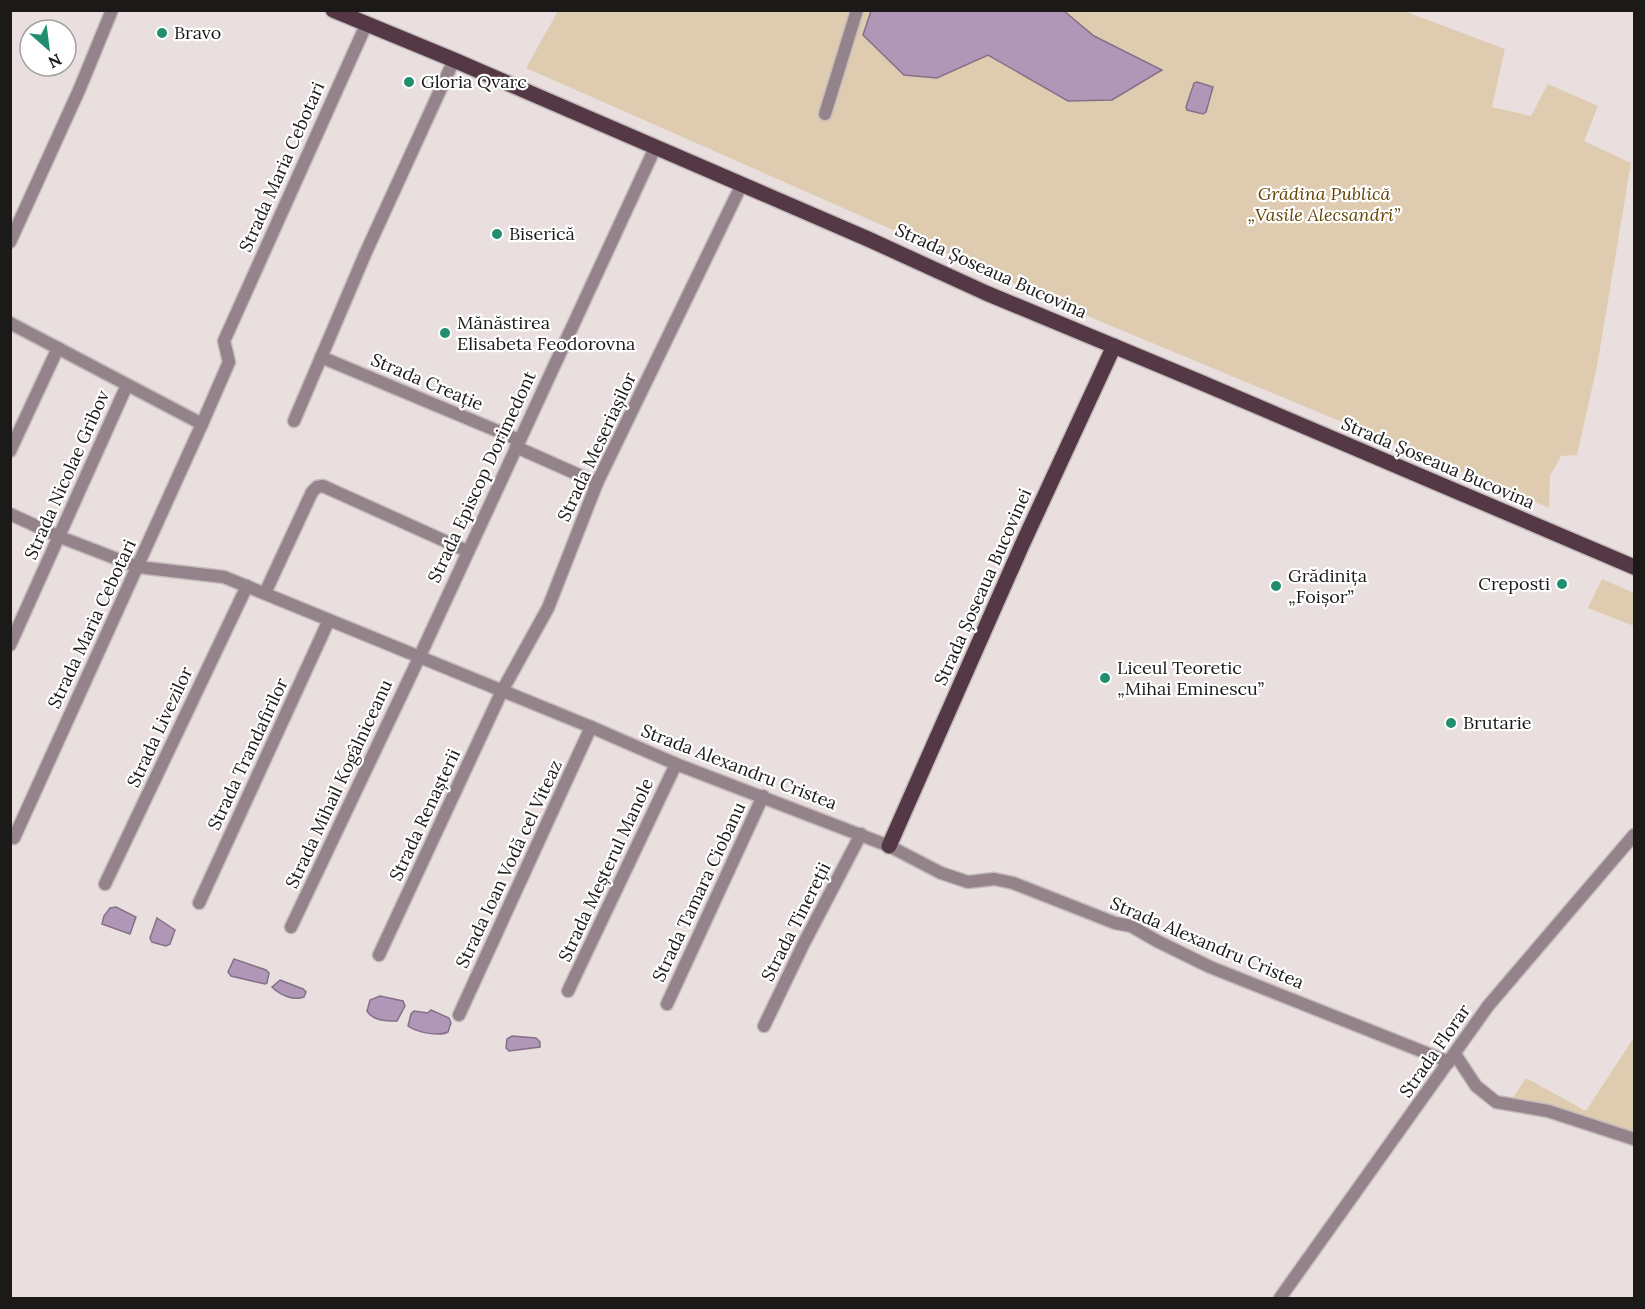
<svg xmlns="http://www.w3.org/2000/svg" width="1645" height="1309" font-family="Lora,serif">
	<style>
		.green { fill: #dfccb0 }
		.water { fill: #b097b7; stroke: #847188; stroke-width: 1.5 }
		.lines { fill: none; stroke-linecap: round; stroke-linejoin: round }
		.minor-casing { stroke: #c4bbbb; stroke-width: 15 }
		.major-casing { stroke: #c4bbbb; stroke-width: 18 }
		.minor { stroke: #95838b; stroke-width: 12 }
		.major { stroke: #543846; stroke-width: 15 }
		.poi-dot { fill: #218f6f; stroke: #fff; stroke-width: 2 }
		.labels { text-anchor: middle; stroke-width: 4.5; stroke-linejoin: round; paint-order: stroke }
		.poi-label { font-size: 18px; fill: #1c1919; stroke: #fff; text-anchor: start }
		.street-label { font-size: 18px; fill: #1c1919; stroke: #fff }
		.park-label { font-size: 18px; font-style: italic; fill: #634404; stroke: #fff }
	</style>
	<rect width="100%" height="100%" fill="#e9dfde"/>
	<!-- green -->
	<g class="green">
		<path d="M558,11H1404L1505,49L1492,107L1531,116L1548,84L1598,106L1584,141L1631,163L1597,366L1577,455L1561,456L1550,476L1549,508L1097,320L526,68Z"/>
		<path d="M1602,579L1634,593V626L1588,608Z"/>
		<path d="M1634,1037V1136L1510,1102L1526,1078L1586,1111Z"/>
	</g>
	<!-- water -->
	<g class="water">
		<path d="M871,11H1064L1094,36L1162,70L1112,100L1068,101L988,55L937,78L904,75L863,35Z"/>
		<path d="M1197,82L1213,87L1206,112L1203,114L1187,110L1186,107L1194,83Z"/>
		<path d="M116,907L136,917L130,934L102,924L104,916L110,908Z"/>
		<path d="M157,918L175,930L170,944L166,946L152,942L150,938Z"/>
		<path d="M234,959L266,970L269,973L267,983L265,984L231,976L228,972Z"/>
		<path d="M280,980L303,989L306,992L304,997C293,1001 280,995 272,987Z"/>
		<path d="M380,996L403,1001L405,1006L397,1021C386,1021 373,1021 367,1011L370,1000Z"/>
		<path d="M431,1010L449,1018L451,1023L448,1032C439,1037 416,1032 408,1026L411,1014L414,1011L428,1013Z"/>
		<path d="M512,1036L536,1038L540,1042V1047L509,1051L506,1048L507,1039Z"/>
	</g>
	<g class="lines">
		<defs>
			<g id="minor">
				<path d="M825,114L857,10"/>
				<path d="M10,242L80,88L112,10"/>
				<path d="M10,323L202,424"/>
				<path d="M321,357L519,440"/>
				<path d="M294,421L366,252L454,60"/>
				<path d="M516,447L597,483"/>
				<path d="M10,451L58,348"/>
				<path d="M10,514L60,537L138,567L224,577L591,727L676,764L889,846L941,873L968,882L994,879L1013,883L1115,923L1131,926L1157,941L1210,967L1449,1062"/>
				<path d="M265,593L312,492L317,487L323,486L467,551"/>
				<path d="M10,645L127,385"/>
				<path d="M14,838L202,424L229,362L224,341L366,25"/>
				<path d="M105,884L247,586"/>
				<path d="M199,903L329,620"/>
				<path d="M291,927L419,658L655,148"/>
				<path d="M379,955L502,691L548,608L597,483L741,186"/>
				<path d="M568,991L676,764"/>
				<path d="M667,1004L763,796"/>
				<path d="M459,1015L591,727"/>
				<path d="M764,1026L804,943L861,834"/>
				<path d="M1455,1054L1476,1086L1496,1102L1548,1111L1634,1139"/>
				<path d="M1280,1298L1488,1006L1634,835"/>
			</g>
			<g id="major">
				<path d="M333,10L454,60L868,239L986,293L1200,382L1634,567"/>
				<path d="M889,846L1022,545L1114,346"/>
			</g>
		</defs>
		<!-- minor casing -->
		<use href="#minor" class="minor-casing"/>
		<!-- major casing -->
		<use href="#major" class="major-casing"/>
		<!-- minor -->
		<use href="#minor" class="minor"/>
		<!-- major -->
		<use href="#major" class="major"/>
	</g>
	<!-- markers -->
	<g class="poi-dot">
		<circle cx="162" cy="33" r="6"/>
		<circle cx="409" cy="82" r="6"/>
		<circle cx="497" cy="234" r="6"/>
		<circle cx="445" cy="333" r="6"/>
		<circle cx="1562" cy="584" r="6"/>
		<circle cx="1276" cy="586" r="6"/>
		<circle cx="1105" cy="678" r="6"/>
		<circle cx="1451" cy="723" r="6"/>
	</g>
	<g class="labels">
		<!-- poi labels -->
		<g class="poi-label">
			<text x="174" y="39">Bravo</text>
			<text x="421" y="88">Gloria Qvarc</text>
			<text x="509" y="240">Biserică</text>
			<text x="457" y="329">Mănăstirea<tspan x="457" dy="21">Elisabeta Feodorovna</tspan></text>
			<text x="1288" y="582">Grădinița<tspan x="1288" dy="21">„Foișor”</tspan></text>
			<text x="1550" y="590" text-anchor="end">Creposti</text>
			<text x="1117" y="674">Liceul Teoretic<tspan x="1117" dy="21">„Mihai Eminescu”</tspan></text>
			<text x="1463" y="729">Brutarie</text>
		</g>
		<!-- street labels -->
		<g class="street-label">
			<text transform="translate(282 167) rotate(-66)" y="6">Strada Maria Cebotari</text>
			<text transform="translate(991 271) rotate(24)" y="6">Strada Șoseaua Bucovina</text>
			<text transform="translate(427 382) rotate(23)" y="6">Strada Creație</text>
			<text transform="translate(597 447) rotate(-65)" y="6">Strada Meseriașilor</text>
			<text transform="translate(1438 463) rotate(23)" y="6">Strada Șoseaua Bucovina</text>
			<text transform="translate(67 475) rotate(-66)" y="6">Strada Nicolae Gribov</text>
			<text transform="translate(482 477) rotate(-65)" y="6">Strada Episcop Dorimedont</text>
			<text transform="translate(983 587) rotate(-66)" y="6">Strada Șoseaua Bucovinei</text>
			<text transform="translate(92 624) rotate(-65)" y="6">Strada Maria Cebotari</text>
			<text transform="translate(160 727) rotate(-65)" y="6">Strada Livezilor</text>
			<text transform="translate(248 754) rotate(-65)" y="6">Strada Trandafirilor</text>
			<text transform="translate(739 767) rotate(21)" y="6">Strada Alexandru Cristea</text>
			<text transform="translate(339 784) rotate(-65)" y="6">Strada Mihail Kogâlniceanu</text>
			<text transform="translate(425 815) rotate(-65)" y="6">Strada Renașterii</text>
			<text transform="translate(509 864) rotate(-65)" y="6">Strada Ioan Vodă cel Viteaz</text>
			<text transform="translate(606 870) rotate(-65)" y="6">Strada Meșterul Manole</text>
			<text transform="translate(699 892) rotate(-65)" y="6">Strada Tamara Ciobanu</text>
			<text transform="translate(796 922) rotate(-63)" y="6">Strada Tinereții</text>
			<text transform="translate(1207 943) rotate(23)" y="6">Strada Alexandru Cristea</text>
			<text transform="translate(1435 1051) rotate(-55)" y="6">Strada Florar</text>
		</g>
		<!-- park labels -->
		<g class="park-label">
			<text x="1324" y="200">Grădina Publică<tspan x="1324" dy="21">„Vasile Alecsandri”</tspan></text>
		</g>
	</g>
	<!-- border -->
	<rect width="1645" height="1309" fill="none" stroke="#1c1919" stroke-width="24"/>
	<!-- north arrow -->
	<g transform="translate(48 48) rotate(152)"><circle r="28" fill="#ffffff" stroke="#a4a3a3" stroke-width="1.5"/>
	<path d="M0-4.5L10 22L0 15L-10 22Z" fill="#218f6f"/>
	<text y="-9" font-size="16" font-weight="bold" text-anchor="middle" fill="#1c1919">N</text>
	</g>
</svg>
